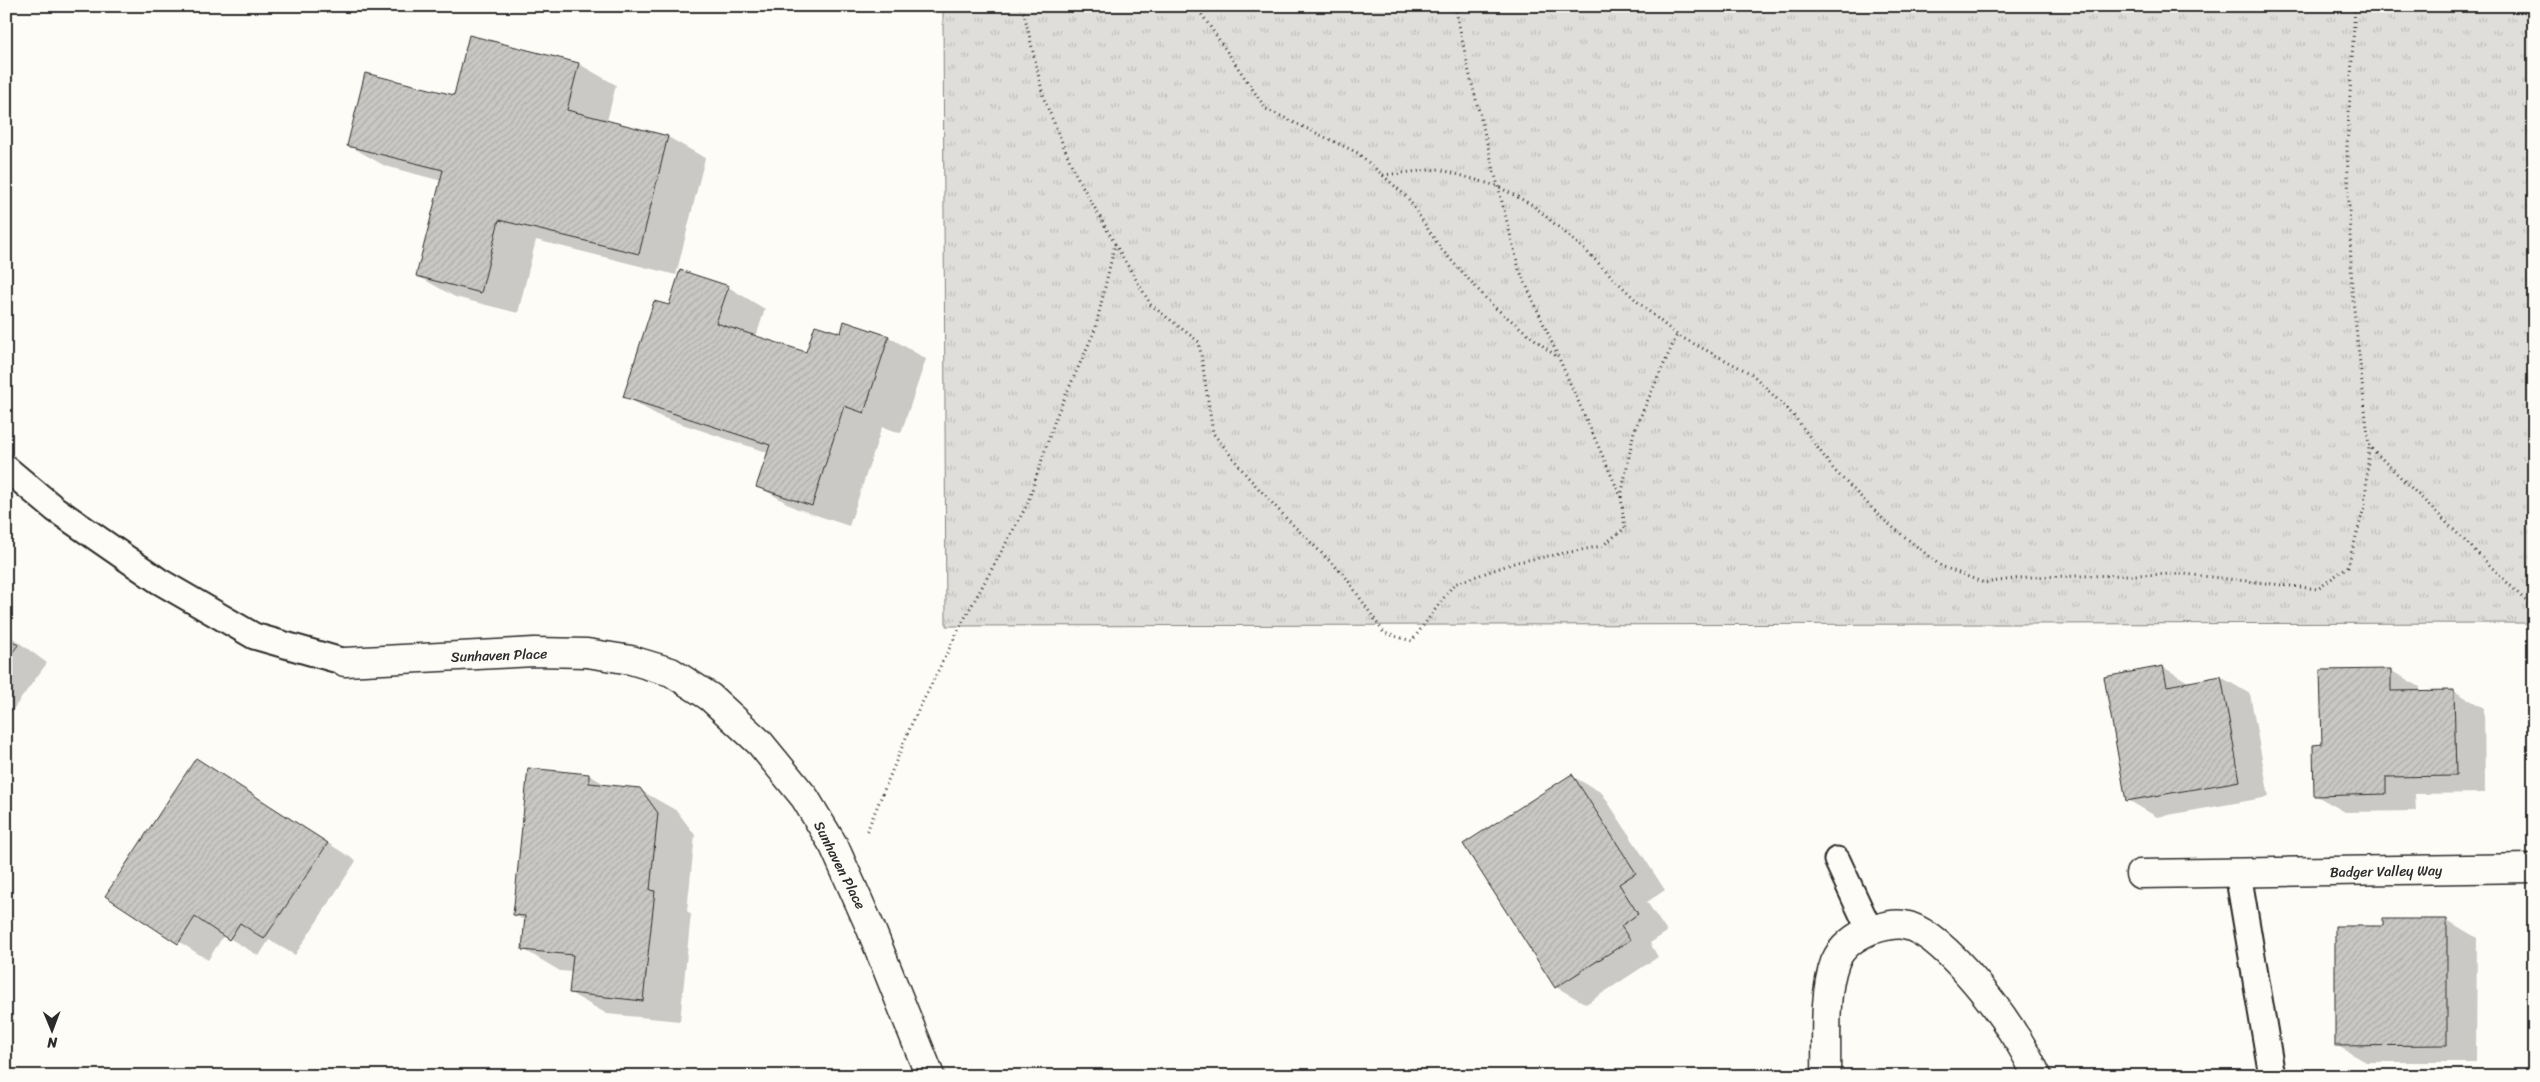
<svg xmlns="http://www.w3.org/2000/svg" width="2540" height="1082" font-family="Sriracha,sans-serif">
	<style>
		.park { fill: url(#park-tufts); stroke: #858482 }
		.shadow { fill: #0003 }
		.building { fill: url(#building-hatch); stroke: #2b2b2b }
		.lines { fill: none; stroke-linecap: round; stroke-linejoin: round }
		.service-casing { stroke: #2b2b2b; stroke-width: 29 }
		.minor-casing { stroke: #2b2b2b; stroke-width: 31 }
		.path { stroke: #2b2b2b; stroke-width: 3; stroke-dasharray: 1 4; stroke-linecap: butt }
		.service { stroke: #fdfcf7; stroke-width: 25 }
		.minor { stroke: #fdfcf7; stroke-width: 28 }
		.labels { text-anchor: middle; stroke-width: 4; stroke-linejoin: round; paint-order: stroke }
		.street-label { font-size: 14px; fill: #2b2b2b; stroke: #fdfcf7 }
	</style>
	<defs>
		<pattern id="park-tufts" width="24" height="20" patternUnits="userSpaceOnUse" patternTransform="scale(1.25)"><rect width="24" height="20" fill="#dfdeda"/><path d="M3 7l-1-3M5 7V3M7 7l1-3M15 17l-1-3M17 17v-4M19 17l1-3" fill="none" stroke="#c0bfbb"/></pattern>
		<pattern id="building-hatch" width="6" height="6" patternUnits="userSpaceOnUse" patternTransform="scale(1.25)"><rect width="6" height="6" fill="#c9c8c4"/><path d="M-1 1l2-2M0 6l6-6M5 7l2-2" fill="none" stroke="#adaca9"/></pattern>
	</defs>
	<rect width="100%" height="100%" fill="#fdfcf7"/>
	<filter id="ink" filterUnits="userSpaceOnUse"><feTurbulence type="fractalNoise" baseFrequency=".02" numOctaves="2"/><feDisplacementMap in="SourceGraphic" scale="10" xChannelSelector="R" yChannelSelector="G"/><feConvolveMatrix kernelMatrix="1 2 1 2 8 2 1 2 1" color-interpolation-filters="sRGB"/></filter>
	<g filter="url(#ink)">
		<!-- park -->
		<path class="park" d="M943,6H2534V623L946,626Z"/>
		<!-- shadow -->
		<g class="shadow">
			<path d="M579,64L616,85L607,121L668,137L705,158L676,275L536,240L518,313L455,297L418,276L442,181L385,166L348,145L455,97Z"/>
			<path d="M728,287L765,309L756,337L807,354L841,335L845,323L889,337L926,359L901,433L882,427L849,526L795,508L758,486L769,453L661,417L624,396L670,307Z"/>
			<path d="M6,633L47,663L6,719Z"/>
			<path d="M2163,667L2190,683L2221,677L2250,694L2269,797L2157,817L2128,800Z"/>
			<path d="M2390,670L2420,687V692L2454,691L2484,708L2485,793L2415,794L2416,811L2345,812L2315,795L2323,746Z"/>
			<path d="M197,759L356,861L295,955L269,940L259,956L224,935L208,960L107,896Z"/>
			<path d="M529,769L589,775L608,786L640,790L677,811L695,835L687,911L691,914L680,1021L607,1014L570,993L573,972L560,971L523,949L526,921L514,915Z"/>
			<path d="M1572,776L1602,793L1665,890L1647,902L1667,932L1650,943L1658,957L1586,1004L1556,987Z"/>
			<path d="M2447,920L2477,938L2476,1062H2366L2336,1045L2384,927Z"/>
		</g>
		<!-- building -->
		<g class="building">
			<path d="M469,35L579,63L567,110L668,136L639,254L499,220L481,293L416,276L443,170L347,146L365,73L454,95Z"/>
			<path d="M680,270L729,286L716,323L806,352L815,325L841,333L844,321L889,336L864,413L844,406L812,506L756,487L770,445L623,397L654,301L669,305Z"/>
			<path d="M6,636L18,645L6,661Z"/>
			<path d="M2163,666L2167,686L2221,676L2240,781L2126,801L2104,677Z"/>
			<path d="M2391,669V691L2454,690L2456,776L2386,777V794L2314,796L2313,745L2322,744L2320,670Z"/>
			<path d="M196,758L328,843L264,939L240,923L229,940L195,917L178,944L105,896Z"/>
			<path d="M528,768L589,774V783L640,788L658,813L650,890L655,891L643,1001L569,993L573,955L522,950L525,916L513,915Z"/>
			<path d="M1572,774L1636,873L1619,884L1638,914L1621,926L1630,940L1555,988L1463,844Z"/>
			<path d="M2383,919H2447V1045L2335,1046V926H2383Z"/>
		</g>
		<g class="lines">
			<defs>
				<g id="service">
					<path d="M6,468L55,509L159,581L254,636L345,662"/>
					<path d="M1837,860L1870,931"/>
					<path d="M2238,873L2272,1076"/>
				</g>
				<g id="minor">
					<path d="M345,662L534,652L587,653L631,660L671,672L710,697L760,743L805,798L834,846L871,929L930,1076"/>
					<path d="M2140,874L2534,868"/>
					<path d="M1826,1076C1827,1042 1823,994 1835,962C1841,947 1856,936 1871,930C1881,927 1893,923 1904,925C1940,931 1996,1005 2015,1036C2024,1048 2030,1062 2037,1076"/>
				</g>
			</defs>
			<!-- service casing -->
			<use href="#service" class="service-casing"/>
			<!-- minor casing -->
			<use href="#minor" class="minor-casing"/>
			<!-- path -->
			<g class="path">
				<path d="M1196,6L1266,109L1358,153L1407,197L1441,249L1493,306L1557,357"/>
				<path d="M2355,6L2347,147L2352,291L2369,446L2534,609"/>
				<path d="M1383,175L1439,169L1497,186L1534,206L1586,251L1639,303L1677,335L1752,374L1795,417L1834,470L1885,521L1941,566L1984,583L2028,577L2184,574L2318,589L2348,566L2365,504L2369,446"/>
				<path d="M1115,244L1151,305L1199,342L1213,433L1247,476L1289,521L1345,576L1384,633L1412,641L1454,584L1517,562L1602,546L1625,528L1621,497L1519,269L1469,72L1455,6"/>
				<path d="M1621,497L1634,431L1677,335"/>
				<path d="M867,831L912,723L961,625L1027,505L1056,417L1095,330L1115,244L1074,171L1044,99L1024,13L1019,6"/>
			</g>
			<!-- service -->
			<use href="#service" class="service"/>
			<!-- minor -->
			<use href="#minor" class="minor"/>
		</g>
	</g>
	<g class="labels">
		<!-- street labels -->
		<g class="street-label">
			<text transform="translate(499 655) rotate(-2)" y="5">Sunhaven Place</text>
			<text transform="translate(840 865) rotate(63)" y="5">Sunhaven Place</text>
			<text transform="translate(2386 871) rotate(-1)" y="5">Badger Valley Way</text>
		</g>
	</g>
	<!-- margin -->
	<rect width="2540" height="1082" fill="none" stroke="#fdfcf7" stroke-width="25"/>
	<rect x="12" y="12" width="2515" height="1057" fill="none" stroke="#2b2b2b" stroke-width="2" filter="url(#ink)"/>
	<!-- north arrow -->
	<g transform="translate(52 1030) rotate(179)" stroke="#fdfcf7" stroke-width="4" paint-order="stroke">
	<path d="M0-4L9 19L0 12L-9 19Z" fill="#2b2b2b"/>
	<text y="-8" font-size="14" font-weight="bold" text-anchor="middle" fill="#2b2b2b">N</text>
	</g>
</svg>
